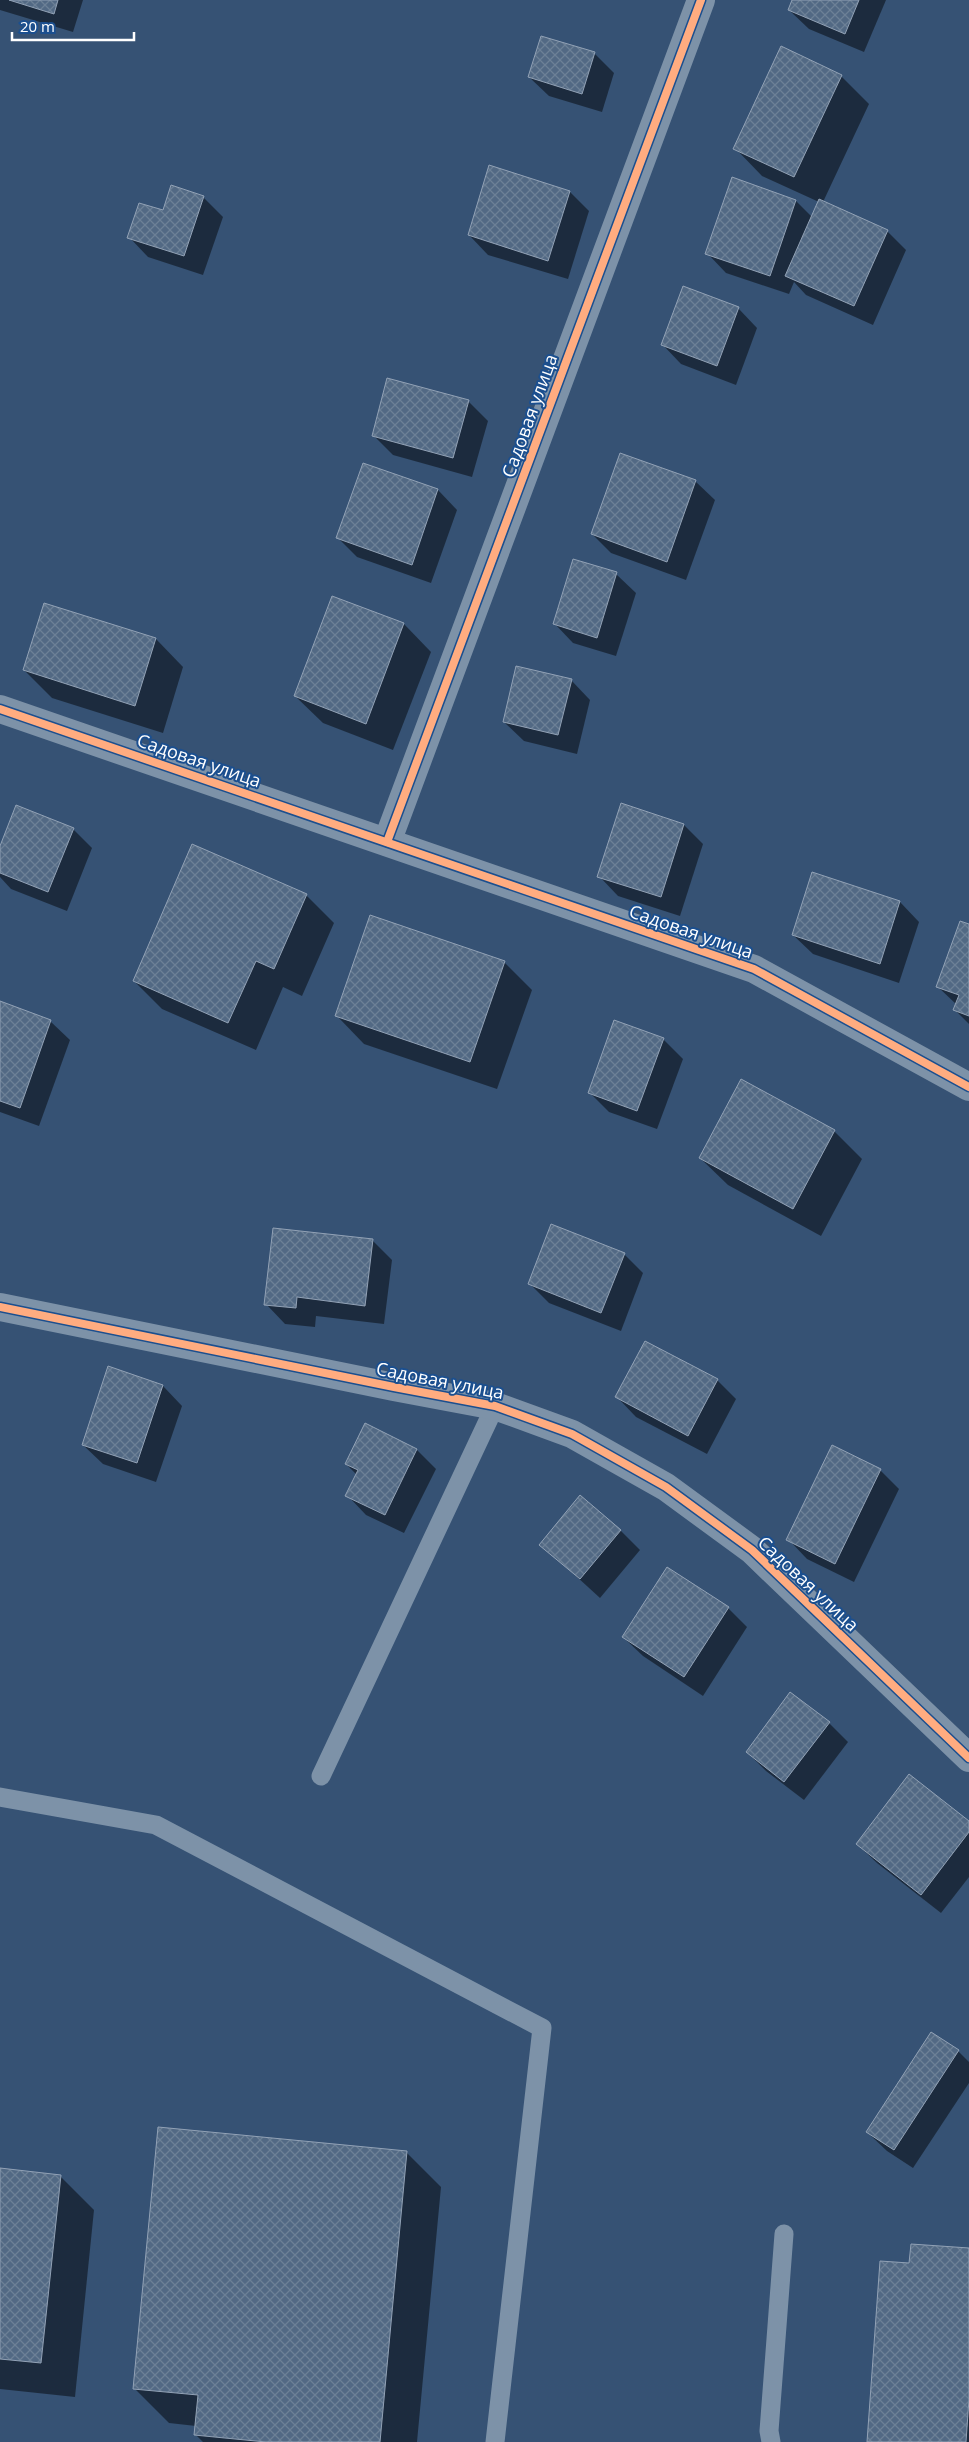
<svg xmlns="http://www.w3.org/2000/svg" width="969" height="2442" font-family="'Open Sans',sans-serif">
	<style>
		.shadow { fill: #0007 }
		.building { fill: url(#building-cross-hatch); stroke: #92a2b6 }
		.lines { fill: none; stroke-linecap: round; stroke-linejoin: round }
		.lane { stroke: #7d92a8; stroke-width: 19 }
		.street { stroke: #7d92a8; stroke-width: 28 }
		.cycleway-casing { stroke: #1b4f8f; stroke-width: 11 }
		.cycleway { stroke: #ffac80; stroke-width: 8 }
		.labels { text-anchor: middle; stroke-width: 4; stroke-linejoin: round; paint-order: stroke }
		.street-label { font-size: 18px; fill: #fff; stroke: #1b4f8f }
	</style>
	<defs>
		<pattern id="building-cross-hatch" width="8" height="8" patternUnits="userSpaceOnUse" patternTransform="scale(1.25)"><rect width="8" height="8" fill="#526984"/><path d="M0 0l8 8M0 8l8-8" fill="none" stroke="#6c8096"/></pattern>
	</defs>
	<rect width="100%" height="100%" fill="#365274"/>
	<!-- shadow -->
	<g class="shadow">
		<path d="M0,0H83L73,32L0,10Z"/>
		<path d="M793,0H886L864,52L809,29L789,10Z"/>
		<path d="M542,37L595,54L614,73L602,112L549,96L529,77Z"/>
		<path d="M841,76L869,104L823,202L887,231L906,250L873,325L806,295L794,282L789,294L726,273L707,253L733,179L796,201L812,217L819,202L762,176L735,148Z"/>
		<path d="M570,192L589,211L568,279L488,255L469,235Z"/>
		<path d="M203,197L223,217L203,275L148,257L129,237Z"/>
		<path d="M738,308L757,328L736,385L681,364L662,344Z"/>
		<path d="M468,401L488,421L472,477L393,455L373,435Z"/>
		<path d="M364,464L438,490L457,510L431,583L357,557L338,538Z"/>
		<path d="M695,481L715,500L686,580L611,553L592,534Z"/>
		<path d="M616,574L636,593L616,656L573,643L554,623Z"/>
		<path d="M333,597L404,624L431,652L393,750L323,723L295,696Z"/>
		<path d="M44,605L156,639L183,667L163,733L52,698L24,670Z"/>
		<path d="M571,680L590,700L577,754L524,741L504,722Z"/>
		<path d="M622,805L684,825L703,844L680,916L618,896L599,876Z"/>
		<path d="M73,829L92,848L67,911L11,889L0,877V849Z"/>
		<path d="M813,874L900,902L919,922L899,983L813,954L793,935Z"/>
		<path d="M306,895L334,923L302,996L283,987L256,1050L162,1009L134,981Z"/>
		<path d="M969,925V1024L955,1010L957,1005L938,987Z"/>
		<path d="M504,962L532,990L497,1089L364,1044L337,1016Z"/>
		<path d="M0,1003L50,1021L70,1040L39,1126L0,1112Z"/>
		<path d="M663,1039L683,1059L657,1129L609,1112L589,1092Z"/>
		<path d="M741,1081L834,1131L862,1159L821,1236L728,1185L700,1158Z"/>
		<path d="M373,1241L392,1260L384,1324L316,1316L315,1327L285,1324L266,1304Z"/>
		<path d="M624,1254L643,1273L621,1331L549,1303L530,1284Z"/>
		<path d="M717,1380L736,1399L707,1454L636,1417L617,1397Z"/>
		<path d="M163,1386L182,1406L156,1482L103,1464L83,1445Z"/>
		<path d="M417,1450L436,1469L404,1533L366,1515L347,1495L357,1475L346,1464Z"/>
		<path d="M880,1470L899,1489L854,1582L807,1559L788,1539Z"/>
		<path d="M620,1530L640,1550L600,1598L541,1544Z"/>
		<path d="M728,1608L747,1627L703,1696L643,1656L623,1637Z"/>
		<path d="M829,1723L848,1742L804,1800L766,1771L747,1752Z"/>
		<path d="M969,1823V1877L941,1913L877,1863L857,1844Z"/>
		<path d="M958,2051L969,2062V2083L913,2168L887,2151L867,2132Z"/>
		<path d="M407,2153L441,2187L417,2442H203L196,2435V2426L169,2423L135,2389Z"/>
		<path d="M0,2169L60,2176L94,2210L75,2397L0,2389Z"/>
		<path d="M969,2250V2442H869L910,2265Z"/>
	</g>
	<!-- building -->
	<g class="building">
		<path d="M9,0H58L54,14Z"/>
		<path d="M792,0H859L845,34L788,10Z"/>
		<path d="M541,36L595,52L582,94L528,77Z"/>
		<path d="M781,46L842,75L794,177L733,149Z"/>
		<path d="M489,165L570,191L548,261L468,235Z"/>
		<path d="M732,177L796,200L770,276L705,254Z"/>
		<path d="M171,185L204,196L184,256L127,238L139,203L163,210Z"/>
		<path d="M819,199L888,230L854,306L785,276Z"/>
		<path d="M683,286L739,307L717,366L661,345Z"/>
		<path d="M387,378L469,400L453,458L372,436Z"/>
		<path d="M620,453L696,480L667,562L591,534Z"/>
		<path d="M363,463L438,489L412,565L336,538Z"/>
		<path d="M573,559L617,572L597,638L553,624Z"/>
		<path d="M332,596L404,623L366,724L294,696Z"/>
		<path d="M44,603L156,638L135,706L23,670Z"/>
		<path d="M516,666L572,679L558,735L503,722Z"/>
		<path d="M621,803L684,824L661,897L597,877Z"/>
		<path d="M16,805L74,828L48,892L0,873V846Z"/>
		<path d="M192,844L307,894L274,969L256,961L228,1023L133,981Z"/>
		<path d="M812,872L900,901L880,964L792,935Z"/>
		<path d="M370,915L505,961L470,1062L335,1016Z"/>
		<path d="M960,921L969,924V1016L953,1010L959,995L936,987Z"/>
		<path d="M0,1001L51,1020L20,1108L0,1101Z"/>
		<path d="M614,1020L664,1038L637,1111L588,1093Z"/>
		<path d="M741,1079L835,1130L793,1209L699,1158Z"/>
		<path d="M551,1224L625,1253L601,1313L528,1284Z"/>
		<path d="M273,1228L373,1239L365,1306L297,1297L296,1308L264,1305Z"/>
		<path d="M645,1341L718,1379L688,1436L615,1397Z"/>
		<path d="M108,1366L163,1385L137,1463L82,1445Z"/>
		<path d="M365,1423L417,1449L385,1515L345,1496L358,1470L345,1464Z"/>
		<path d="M832,1445L881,1469L835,1564L786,1540Z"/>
		<path d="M580,1495L621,1530L580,1579L539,1545Z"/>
		<path d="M667,1567L729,1607L684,1677L622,1637Z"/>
		<path d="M790,1692L830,1722L784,1782L746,1752Z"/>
		<path d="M909,1774L969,1821V1832L921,1895L856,1844Z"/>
		<path d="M931,2032L959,2050L894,2150L866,2132Z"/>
		<path d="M158,2127L407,2151L380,2442H266L194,2435L198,2395L133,2389Z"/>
		<path d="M0,2168L61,2175L41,2363L0,2359Z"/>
		<path d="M911,2244L969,2248V2399L966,2442H867L880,2261L909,2263Z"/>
	</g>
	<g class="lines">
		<!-- lane -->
		<g class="lane">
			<path d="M321,1776L495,1406"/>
			<path d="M0,1797L156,1825L542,2028L495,2442"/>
			<path d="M771,2442L769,2431L784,2234"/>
		</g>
		<!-- street -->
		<g class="street">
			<path d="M0,709L754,969L969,1087"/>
			<path d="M387,842L701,0"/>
			<path d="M0,1307L394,1387L495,1406L572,1434L666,1487L752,1550L969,1758"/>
		</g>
		<defs>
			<g id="cycleway">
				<path d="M0,709L754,969L969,1087"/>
				<path d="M387,842L701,0"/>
				<path d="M0,1307L394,1387L495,1406L572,1434L666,1487L752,1550L969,1758"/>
			</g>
		</defs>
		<!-- cycleway casing -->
		<use href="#cycleway" class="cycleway-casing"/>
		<!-- cycleway -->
		<use href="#cycleway" class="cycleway"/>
	</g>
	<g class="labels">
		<!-- street labels -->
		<g class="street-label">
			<text transform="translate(530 416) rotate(-70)" y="6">Садовая улица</text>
			<text transform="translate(199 761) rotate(19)" y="6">Садовая улица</text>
			<text transform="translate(691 932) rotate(19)" y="6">Садовая улица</text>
			<text transform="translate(440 1381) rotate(11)" y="6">Садовая улица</text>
			<text transform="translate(808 1584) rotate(43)" y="6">Садовая улица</text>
		</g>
	</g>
	<!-- scale -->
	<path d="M12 32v8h122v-8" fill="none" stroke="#ffffff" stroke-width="2.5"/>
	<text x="20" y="32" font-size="15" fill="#ffffff" stroke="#1b4f8f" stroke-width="4" paint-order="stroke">20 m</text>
</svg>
